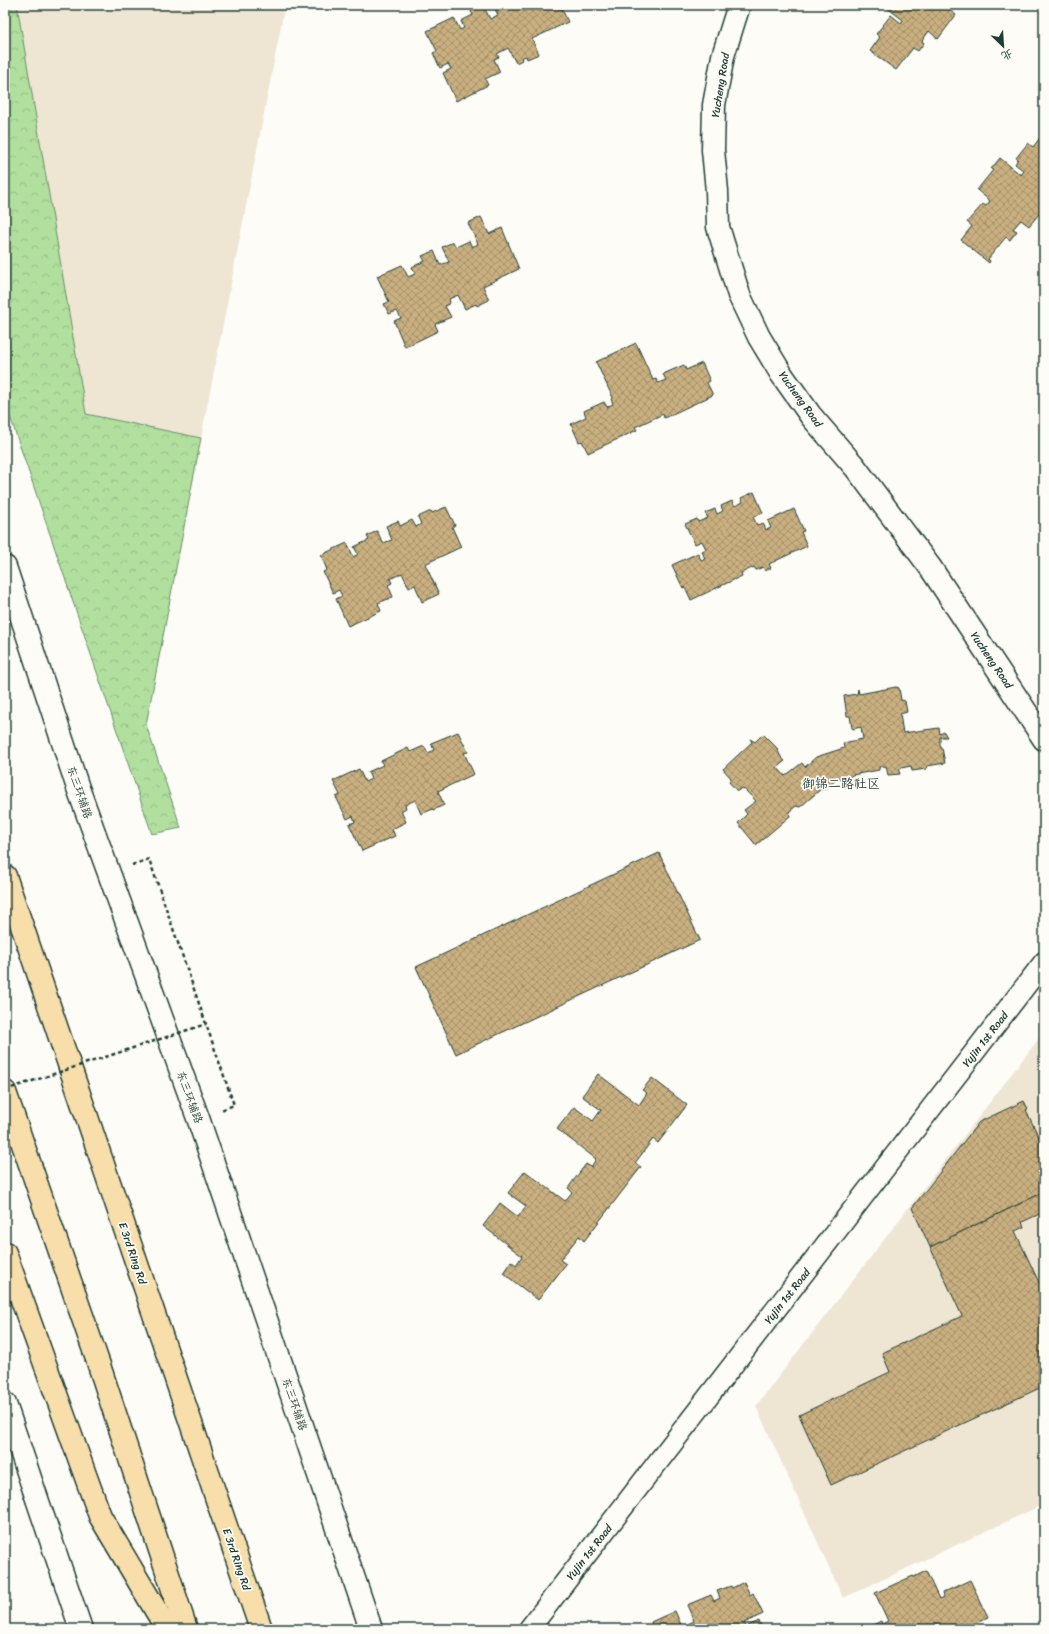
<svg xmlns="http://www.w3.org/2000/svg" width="1049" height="1634" font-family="Sriracha,'LXGW WenKai TC',sans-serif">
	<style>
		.built { fill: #eee5d3 }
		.forest { fill: url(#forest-crowns); stroke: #688e69 }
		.building { fill: url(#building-cross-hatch); stroke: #1f3d34 }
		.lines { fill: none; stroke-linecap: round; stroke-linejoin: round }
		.street-casing { stroke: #1f3d34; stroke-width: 23 }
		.secondary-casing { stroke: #1f3d34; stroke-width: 25 }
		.highway-casing { stroke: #1f3d34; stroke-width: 25 }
		.path { stroke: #1f3d34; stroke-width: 2.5; stroke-dasharray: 4 3; stroke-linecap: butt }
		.street { stroke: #fdfcf7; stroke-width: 20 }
		.secondary { stroke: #fdfcf7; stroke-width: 22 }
		.highway { stroke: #f8deab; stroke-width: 22 }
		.path-bridge { stroke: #1f3d34; stroke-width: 2.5; stroke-dasharray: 4 3; stroke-linecap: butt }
		.labels { text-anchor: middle; stroke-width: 3.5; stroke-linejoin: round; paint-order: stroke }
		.street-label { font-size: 11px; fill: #1f3d34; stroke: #fdfcf7 }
		.quarter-label { font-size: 13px; fill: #1f3d34; stroke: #fdfcf7 }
	</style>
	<defs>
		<pattern id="forest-crowns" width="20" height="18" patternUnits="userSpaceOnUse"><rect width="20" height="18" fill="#b1df9e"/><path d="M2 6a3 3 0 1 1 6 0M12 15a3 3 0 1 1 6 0" fill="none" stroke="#98c089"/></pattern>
		<pattern id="building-cross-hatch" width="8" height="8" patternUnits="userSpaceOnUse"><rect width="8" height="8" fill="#cab080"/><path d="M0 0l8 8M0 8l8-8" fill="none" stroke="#a3906a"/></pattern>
	</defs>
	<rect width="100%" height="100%" fill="#fdfcf7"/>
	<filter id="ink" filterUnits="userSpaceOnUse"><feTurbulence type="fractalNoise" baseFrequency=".025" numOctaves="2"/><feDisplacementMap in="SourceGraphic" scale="8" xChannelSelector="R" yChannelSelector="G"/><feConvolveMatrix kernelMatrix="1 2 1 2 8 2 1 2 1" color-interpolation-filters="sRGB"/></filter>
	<g filter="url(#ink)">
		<!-- built -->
		<g class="built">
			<path d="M5,5H285L201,438L86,414Z"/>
			<path d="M1044,1032V1504L843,1598L756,1406Z"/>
		</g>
		<!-- forest -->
		<path class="forest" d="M5,5H17L86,414L201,438L146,725L181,828L152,834L5,402Z"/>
		<!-- building -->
		<g class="building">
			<path d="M483,5L490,19L498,15L493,5H560L568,22L532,39L539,54L527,59L526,56L521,58L522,60L516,63L508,48L497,54L499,57L494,59L500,72L485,79L488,85L456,101L443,73L451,69L448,64L440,68L433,53L437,51L427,31L454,18L460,30L464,28L461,21L473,15L471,11Z"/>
			<path d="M888,5H949L947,8L956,15L938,39L929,31L922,41L924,43L918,51L913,48L896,70L870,51L880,37L876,34L891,15L901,23L903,20L886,7Z"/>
			<path d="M1043,134L1044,190L1042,192L1044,194V208L1029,226L1021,220L1013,229L1017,231L1010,240L1006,237L988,259L990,261L989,263L961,240L972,226L967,222L983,204L986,206L990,201L977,190L993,170L991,169L1000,158L1021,175L1024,171L1015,164L1018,159L1016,158L1028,143L1033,147Z"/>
			<path d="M481,217L489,234L502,228L519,269L483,286L489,300L477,306L476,304L465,309L458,295L449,299L450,303L445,306L451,317L435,324L438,331L405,347L394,321L401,318L397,311L389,314L384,304L389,302L377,276L402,265L408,277L415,274L412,267L425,261L422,256L434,251L440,265L449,262L442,247L453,242L456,247L469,241L472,247L478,244L468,223Z"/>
			<path d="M636,343L653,380L656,379L658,383L666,380L663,374L684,365L686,370L702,363L710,381L707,383L713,395L664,418L663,414L635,427L637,430L588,453L582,441L579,442L571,424L586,417L584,411L604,402L607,407L613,404L611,399L613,398L596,362Z"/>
			<path d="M754,492L763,513L753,517L757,525L763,523L766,530L771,528L768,521L794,509L804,531L801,532L807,546L769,564L771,568L765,571L763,567L756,570L754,567L741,573L742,576L691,600L685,587L683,588L672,565L698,553L701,560L705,559L702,551L706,549L702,541L695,544L685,524L697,519L698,522L708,518L705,513L715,509L717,514L723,511L721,506L732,501L735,506L743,502L741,498Z"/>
			<path d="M446,507L455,525L452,527L461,547L425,564L439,594L422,602L415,585L409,588L402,573L390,579L392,583L388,585L393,597L378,603L381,611L348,626L336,599L342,596L339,590L333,593L323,572L327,570L321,555L347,543L353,557L358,554L354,547L369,540L367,536L377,531L383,543L392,540L386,526L398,521L400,526L412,520L416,527L421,524L418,517L431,511L432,513Z"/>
			<path d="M896,687L899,688L901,700L905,701L907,712L900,714L903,733L939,728L940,734L944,732L947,737H940V746L942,748L945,763L927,766L926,769L912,771L911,766L901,768L899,771L900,774L888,775L886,766L879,767V770L852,775L849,778L836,780L825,789H821L800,807L796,806L789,812L790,816L756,845L738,823L747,814L744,810L756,801L743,788L737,791L729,782L731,778L723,769L752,742L750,739L755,742L763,734L776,747L781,757L785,761L777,767L785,776L802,763L805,767L816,757L844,748L843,743L863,739L861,727L853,729L852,728L850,716H847L844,696L857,694L858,689L859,694Z"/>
			<path d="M458,732L468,752L464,753L474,774L438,791L444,805L433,810V809L421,814L415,800L405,805L406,808L401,811L406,822L392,829L395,836L362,851L349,824L355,822L353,816L347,819L336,797L340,795L333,781L359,769L365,782L371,779L368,772L383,765L381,761L408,748L410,752L424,746L428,753L434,750L431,743Z"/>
			<path d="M659,853L700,940L456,1054L416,967Z"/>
			<path d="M598,1074L639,1105L647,1093L642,1090L652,1078L687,1105L658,1143L653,1139L635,1163L641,1167L584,1241L579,1236L560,1260L566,1264L538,1300L503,1273L511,1261L516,1265L522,1256L483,1226L500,1203L518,1217L526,1206L508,1193L525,1171L565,1201L572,1192L568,1188L586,1164L591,1167L596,1159L557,1129L574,1107L593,1121L601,1110L582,1096Z"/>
			<path d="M1024,1101L1028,1109L1026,1110L1044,1148V1192L930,1247L912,1208L979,1122Z"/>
			<path d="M1044,1192V1212L1022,1222L1024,1227L1015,1231L1043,1291L1044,1290V1386L831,1485L799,1415L890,1372L882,1353L962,1316L930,1247Z"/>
			<path d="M926,1571L939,1599L943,1597L942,1593L970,1580L988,1617L963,1629H865L881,1621L882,1624L888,1621L875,1593L913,1576L914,1577Z"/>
			<path d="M744,1582L750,1595L753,1593L763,1614L744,1623L746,1627L759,1621L762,1629H653L651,1622L675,1611L682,1627L694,1621L687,1605L711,1595L714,1601L720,1598L717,1591L731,1586L732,1588Z"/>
		</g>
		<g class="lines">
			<defs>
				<path id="street" d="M529,1629L1044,962"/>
				<g id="secondary">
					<path d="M739,5L723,56L714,105L713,150L717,191L718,227L739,295L759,337L782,375L811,416L855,467L930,567L1044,739"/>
					<path d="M5,567L78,788L198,1118L371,1629"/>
					<path d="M5,1404L81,1629"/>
				</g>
				<g id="highway">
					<path d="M5,876L261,1629"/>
					<path d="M5,1092L99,1365L186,1629"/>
					<path d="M5,1253L100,1516L167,1629"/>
				</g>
			</defs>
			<!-- street casing -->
			<use href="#street" class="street-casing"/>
			<!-- secondary casing -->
			<use href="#secondary" class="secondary-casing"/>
			<!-- highway casing -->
			<use href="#highway" class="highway-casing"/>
			<!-- path -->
			<path class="path" d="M132,865L149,859L234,1105L221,1110"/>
			<!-- street -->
			<use href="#street" class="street"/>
			<!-- secondary -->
			<use href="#secondary" class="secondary"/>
			<!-- highway -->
			<use href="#highway" class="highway"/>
			<!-- path-bridge -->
			<path class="path-bridge" d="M5,1090L206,1024"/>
		</g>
	</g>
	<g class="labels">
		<!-- street labels -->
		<g class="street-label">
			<text transform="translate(720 85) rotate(-81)" y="4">Yucheng Road</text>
			<text transform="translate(801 399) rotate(54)" y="4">Yucheng Road</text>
			<text transform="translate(992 660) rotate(56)" y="4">Yucheng Road</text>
			<text transform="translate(80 792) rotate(71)" y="4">东三环辅路</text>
			<text transform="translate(985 1039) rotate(-52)" y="4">Yujin 1st Road</text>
			<text transform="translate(190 1097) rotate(70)" y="4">东三环辅路</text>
			<text transform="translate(133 1253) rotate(71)" y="4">E 3rd Ring Rd</text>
			<text transform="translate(787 1296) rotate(-52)" y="4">Yujin 1st Road</text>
			<text transform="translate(295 1404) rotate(71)" y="4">东三环辅路</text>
			<text transform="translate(589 1552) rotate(-52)" y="4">Yujin 1st Road</text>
			<text transform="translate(237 1559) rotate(71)" y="4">E 3rd Ring Rd</text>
		</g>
		<!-- quarter labels -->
		<g class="quarter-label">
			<text x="841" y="788">御锦二路社区</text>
		</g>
	</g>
	<!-- margin -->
	<rect width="1049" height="1634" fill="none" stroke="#fdfcf7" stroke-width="20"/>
	<rect x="10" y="10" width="1029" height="1614" fill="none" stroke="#1f3d34" stroke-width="1.5" filter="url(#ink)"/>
	<!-- north arrow -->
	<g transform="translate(1003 46) rotate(155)" stroke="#fdfcf7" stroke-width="3" paint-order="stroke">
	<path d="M0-3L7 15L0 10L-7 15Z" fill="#1f3d34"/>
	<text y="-6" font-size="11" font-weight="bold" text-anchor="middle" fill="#1f3d34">北</text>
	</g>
</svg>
